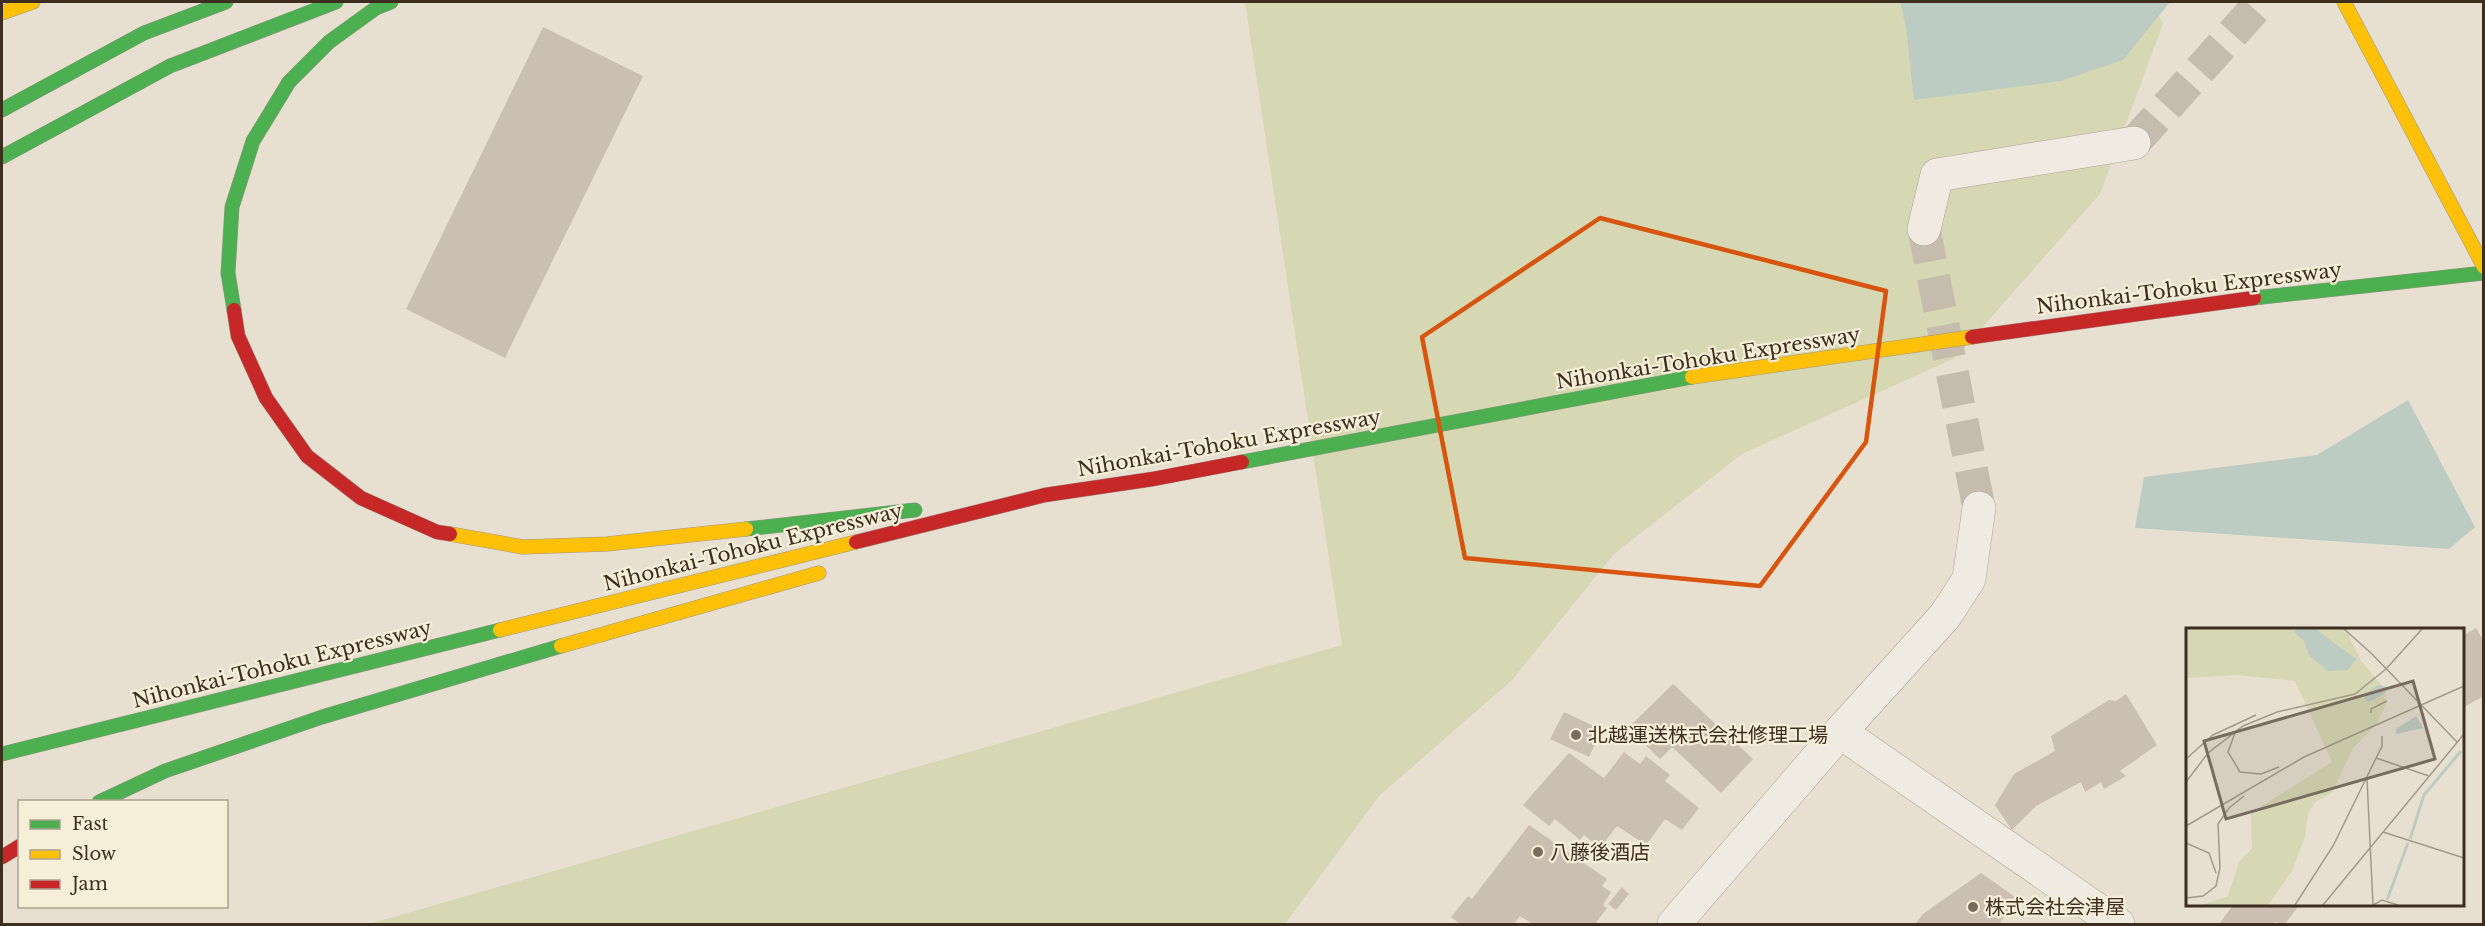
<svg xmlns="http://www.w3.org/2000/svg" width="2485" height="926" font-family="'Libre Baskerville','Noto Sans JP',serif">
	<style>
		.green { fill: #d6d7b3 }
		.water { fill: #bcccc2 }
		.building { fill: #cbbfb2 }
		.lines { fill: none; stroke-linecap: round; stroke-linejoin: round }
		.street-tunnel { stroke: #c5bcae; stroke-width: 33; stroke-dasharray: 33 16; stroke-linecap: butt }
		.street-casing { stroke: #ada599; stroke-width: 34 }
		.fast-casing { stroke: #9c958a; stroke-width: 15 }
		.slow-casing { stroke: #9c958a; stroke-width: 15 }
		.jam-casing { stroke: #9c958a; stroke-width: 15 }
		.street { stroke: #efebe3; stroke-width: 33 }
		.fast { stroke: #4caf50; stroke-width: 14 }
		.slow { stroke: #ffc107; stroke-width: 14 }
		.jam { stroke: #c62828; stroke-width: 14 }
		.marked { fill: none; stroke: #d7550e; stroke-width: 4.5; stroke-linejoin: round }
		.poi-dot { fill: #786c5e; stroke: #f7eed8; stroke-width: 2 }
		.labels { text-anchor: middle; stroke-width: 4.5; stroke-linejoin: round; paint-order: stroke }
		.street-label { font-size: 20px; fill: #3d2e20; stroke: #f7eed8 }
		.poi-label { font-size: 20px; fill: #3d2e20; stroke: #f7eed8; text-anchor: start }
		.inset-river { fill: none; stroke: #bcccc2; stroke-width: 3 }
		.inset-road { fill: none; stroke: #a3998a; stroke-width: 1.5 }
		.view { fill: #786c5e; fill-opacity: 0.15; stroke: #786c5e; stroke-width: 3 }
		.inset-edge { fill: none; stroke: #3d2e20; stroke-width: 3 }
	</style>
	<rect width="100%" height="100%" fill="#e7e0d1"/>
	<!-- green -->
	<path class="green" d="M1245,2H2152L2163,24L2100,194L1955,358L1742,454L1614,554L1512,680L1379,796L1285,924H369L1342,645Z"/>
	<!-- water -->
	<g class="water">
		<path d="M1900,2H2170L2123,60L2061,81L1914,100L1906,27Z"/>
		<path d="M2408,400L2475,527L2449,549L2135,528L2144,477L2317,455Z"/>
	</g>
	<!-- building -->
	<g class="building">
		<path d="M543,27L643,76L505,358L406,309Z"/>
		<path d="M2476,628L2484,642V696L2462,708V636Z"/>
		<path d="M1673,684L1753,759L1721,793L1672,747L1660,759L1628,728Z"/>
		<path d="M2126,694L2157,745L2120,771L2126,776L2104,789L2101,782L2085,792L2081,782L2036,806L2012,830L1995,805L2014,774L2055,751L2051,736L2109,700L2116,701Z"/>
		<path d="M1564,712L1602,730L1589,757L1550,739Z"/>
		<path d="M1624,752L1640,764L1646,756L1670,775L1665,781L1699,808L1682,830L1665,819L1646,845L1617,826L1600,848L1584,835L1580,840L1555,819L1549,826L1523,805L1569,753L1604,778Z"/>
		<path d="M1529,825L1607,879L1602,886L1611,892L1603,905L1607,908L1595,924H1533L1520,916L1514,924H1460L1451,917L1468,896L1472,899Z"/>
		<path d="M1981,873L2018,899L1999,924H1915L1923,914Z"/>
		<path d="M1622,887L1629,894L1616,910L1608,904Z"/>
		<path d="M2234,904H2300L2285,924L2275,922L2273,924H2219Z"/>
	</g>
	<g class="lines">
		<!-- street-tunnel -->
		<g class="street-tunnel">
			<path d="M2134,143L2261,2"/>
			<path d="M1924,229L1979,508"/>
		</g>
		<defs>
			<g id="street">
				<path d="M1924,229L1937,175L2134,143"/>
				<path d="M1840,732L2118,924"/>
				<path d="M1674,924L1840,732L1945,616L1969,579L1979,508"/>
			</g>
			<g id="fast">
				<path d="M2,110L144,33L226,2"/>
				<path d="M2,157L170,66L336,2"/>
				<path d="M2254,298L2484,273"/>
				<path d="M234,310L228,273L232,207L253,141L289,82L329,42L376,8L391,2"/>
				<path d="M1242,462L1692,377"/>
				<path d="M746,529L915,510"/>
				<path d="M2,754L500,630"/>
				<path d="M99,802L165,771L322,717L561,646"/>
			</g>
			<g id="slow">
				<path d="M2344,2L2484,267"/>
				<path d="M2,13L33,2"/>
				<path d="M1692,377L1972,337"/>
				<path d="M450,534L523,547L607,544L746,529"/>
				<path d="M500,630L856,542"/>
				<path d="M561,646L819,573"/>
			</g>
			<g id="jam">
				<path d="M234,310L238,336L266,398L307,456L361,498L437,532L450,534"/>
				<path d="M1972,337L2254,298"/>
				<path d="M856,542L1045,495L1153,479L1242,462"/>
				<path d="M2,857L20,846"/>
			</g>
		</defs>
		<!-- street casing -->
		<use href="#street" class="street-casing"/>
		<!-- fast casing -->
		<use href="#fast" class="fast-casing"/>
		<!-- slow casing -->
		<use href="#slow" class="slow-casing"/>
		<!-- jam casing -->
		<use href="#jam" class="jam-casing"/>
		<!-- street -->
		<use href="#street" class="street"/>
		<!-- fast -->
		<use href="#fast" class="fast"/>
		<!-- slow -->
		<use href="#slow" class="slow"/>
		<!-- jam -->
		<use href="#jam" class="jam"/>
	</g>
	<!-- marked area -->
	<path class="marked" d="M1600,218L1886,291L1866,442L1760,586L1465,558L1422,337Z"/>
	<!-- markers -->
	<g class="poi-dot">
		<circle cx="1576" cy="735" r="6"/>
		<circle cx="1538" cy="852" r="6"/>
		<circle cx="1973" cy="907" r="6"/>
	</g>
	<g class="labels">
		<!-- street labels -->
		<g class="street-label">
			<text transform="translate(2189 288) rotate(-7)" y="7">Nihonkai-Tohoku Expressway</text>
			<text transform="translate(1708 358) rotate(-9)" y="7">Nihonkai-Tohoku Expressway</text>
			<text transform="translate(1229 443) rotate(-10)" y="7">Nihonkai-Tohoku Expressway</text>
			<text transform="translate(753 547) rotate(-14)" y="7">Nihonkai-Tohoku Expressway</text>
			<text transform="translate(282 664) rotate(-14)" y="7">Nihonkai-Tohoku Expressway</text>
		</g>
		<!-- poi labels -->
		<g class="poi-label">
			<text x="1588" y="742">北越運送株式会社修理工場</text>
			<text x="1550" y="859">八藤後酒店</text>
			<text x="1985" y="914">株式会社会津屋</text>
		</g>
	</g>
	<!-- overview -->
	<g transform="translate(2186 628)">
		<rect width="278" height="278" fill="#e7e0d1"/>
		<path d="M0,0H159L175,33L200,62L199,78L191,96L167,120L146,165L129,174L122,186L119,209L106,243L82,277H16L42,268L53,234L66,220L65,185L146,134L109,53L52,47L0,50Z" fill="#d6d7b3"/>
		<path d="M111,0H128L170,31L162,42L142,43L123,27L118,13L108,4ZM192,57L201,59L198,66L181,75L178,67ZM230,88L237,100L210,106V101Z" fill="#bcccc2"/>
		<path class="inset-river" d="M224,211L238,167L275,123M201,272L222,215"/>
		<path class="inset-road" d="M157,0L186,26L271,114M200,41L237,0M185,85V81L201,73M49,105L42,124L54,144L75,146L93,139M190,130L243,148M0,131L27,107L70,87M181,151L187,277M0,154L22,125L57,98L91,84L169,66L200,41M0,198L118,129L278,58M197,204L278,230M0,215L23,225L30,245M0,270L17,268L30,258L34,240L32,196L43,180L58,168M109,277L147,218L196,118V108M137,277L278,106M187,277L196,272L212,277"/>
		<path class="view" d="M227,53L249,131L40,191L18,113Z"/>
		<rect width="278" height="278" class="inset-edge"/>
	</g>
	<!-- border -->
	<rect width="2485" height="926" fill="none" stroke="#3d2e20" stroke-width="6"/>
	<!-- legend -->
	<rect x="18" y="800" width="210" height="108" fill="#f7eed8" stroke="#ada18e" stroke-width="1.5"/>
	<rect x="30" y="820" width="30" height="9" fill="#4caf50" stroke="#ada18e" stroke-width="1.5"/>
	<text x="72" y="830" font-size="18" fill="#3d2e20">Fast</text>
	<rect x="30" y="850" width="30" height="9" fill="#ffc107" stroke="#ada18e" stroke-width="1.5"/>
	<text x="72" y="860" font-size="18" fill="#3d2e20">Slow</text>
	<rect x="30" y="880" width="30" height="9" fill="#c62828" stroke="#ada18e" stroke-width="1.5"/>
	<text x="72" y="890" font-size="18" fill="#3d2e20">Jam</text>
</svg>
